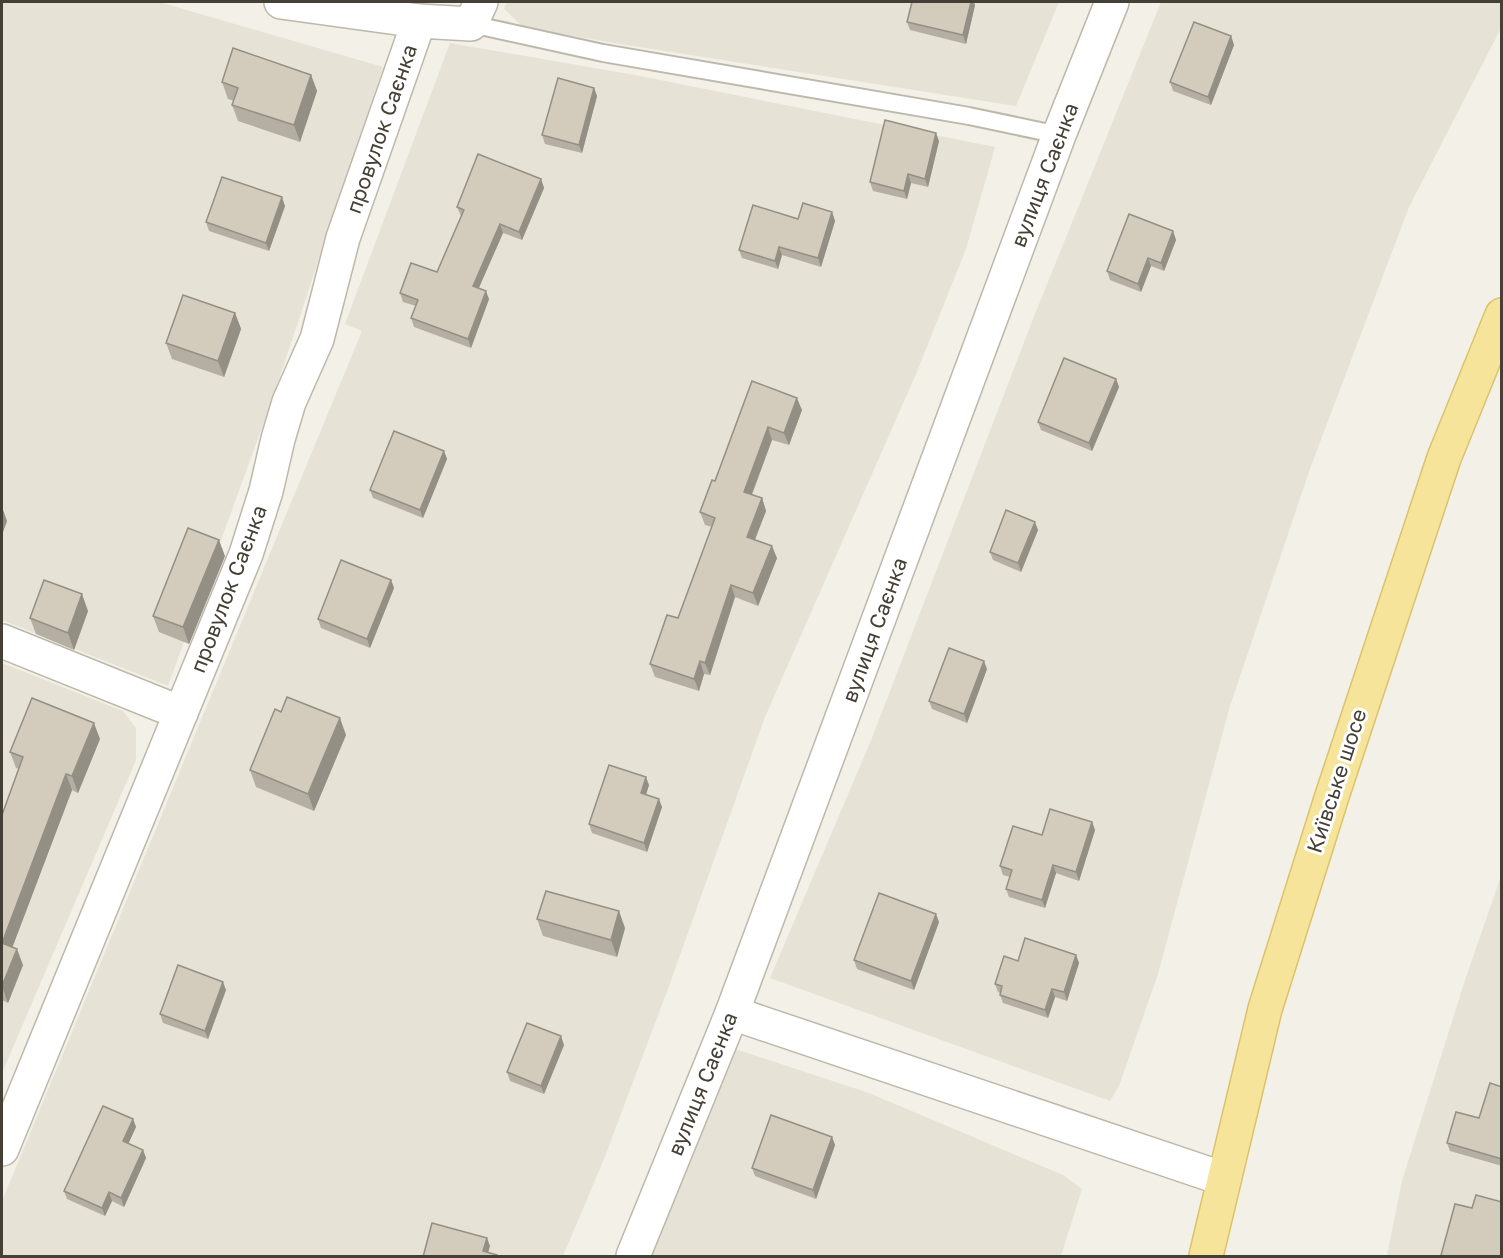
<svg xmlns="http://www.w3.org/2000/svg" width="1503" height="1258" font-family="'Golos Text',sans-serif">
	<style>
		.residential { fill: #e6e2d5 }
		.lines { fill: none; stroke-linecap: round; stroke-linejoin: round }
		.service-casing { stroke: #bdb8aa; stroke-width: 20 }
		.minor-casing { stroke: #bdb8aa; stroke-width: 36 }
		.tertiary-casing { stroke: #bdb8aa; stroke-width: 36 }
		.primary-casing { stroke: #dbc36c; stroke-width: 36 }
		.service { stroke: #fff; stroke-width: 16 }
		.minor { stroke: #fff; stroke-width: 33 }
		.tertiary { stroke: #fff; stroke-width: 33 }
		.primary { stroke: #f7e49b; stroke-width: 33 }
		.wall { fill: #b5afa3 }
		.shaded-wall { fill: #948f84 }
		.building { fill: #d3ccbd; stroke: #948f84; stroke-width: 1.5 }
		.labels { text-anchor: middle; stroke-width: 6; stroke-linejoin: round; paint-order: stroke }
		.street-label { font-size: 21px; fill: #454036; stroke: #fff }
	</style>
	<rect width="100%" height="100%" fill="#f2f0e7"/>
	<!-- residential -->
	<g class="residential">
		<path d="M2,2H159L383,67L272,400L168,686L2,620Z"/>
		<path d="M507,2H1059L1016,106L620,44L523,27L504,9Z"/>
		<path d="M1161,2H1501V28L1409,207L1311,466L1230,706L1158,974L1119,1086L1110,1101L770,978L872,738L1033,319Z"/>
		<path d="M450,43L635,75L995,147L966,249L916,374L765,717L669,986L604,1159L563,1256H2V1201L362,331L345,324Z"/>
		<path d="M2,663L123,711L136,728V760L2,1073Z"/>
		<path d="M1501,876V1256H1387L1402,1181L1464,983Z"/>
		<path d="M729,1047L869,1093L1063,1175L1082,1189L1061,1256H643Z"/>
	</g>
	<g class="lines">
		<defs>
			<path id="service" d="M471,24L603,53L969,116L1059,135"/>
			<g id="minor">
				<path d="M281,2L419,21"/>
				<path d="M2,641L181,713"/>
				<path d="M732,1013L1224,1179"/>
				<path d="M2,1149L246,554L266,491L278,439L289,402L317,339L343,238L419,21L471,24L481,2"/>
			</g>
			<path id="tertiary" d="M633,1256L732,1013L1059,135L1112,2"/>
			<path id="primary" d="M1206,1256L1265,1009L1332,796L1444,458L1502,315"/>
		</defs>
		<!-- service casing -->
		<use href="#service" class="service-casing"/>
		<!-- minor casing -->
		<use href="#minor" class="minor-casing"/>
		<!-- tertiary casing -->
		<use href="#tertiary" class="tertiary-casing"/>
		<!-- primary casing -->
		<use href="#primary" class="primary-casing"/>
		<!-- service -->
		<use href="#service" class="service"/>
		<!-- minor -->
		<use href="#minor" class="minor"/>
		<!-- tertiary -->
		<use href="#tertiary" class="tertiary"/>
		<!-- primary -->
		<use href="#primary" class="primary"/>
	</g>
	<!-- wall -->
	<g class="wall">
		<path d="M975,5L966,44L910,30L907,22Z"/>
		<path d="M1231,36L1234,45L1211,105L1173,91L1170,82Z"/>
		<path d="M311,75L317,91L300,142L238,121L232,105L234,101L228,99L222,82Z"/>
		<path d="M594,88L597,96L582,153L545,144L542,135Z"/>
		<path d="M939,141L928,187L911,183L907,199L873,191L870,182Z"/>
		<path d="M541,179L544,188L522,240L503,233L479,288L489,299L471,348L414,327L411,318L416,306L403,302L400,293L437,272L461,216L457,207Z"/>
		<path d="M285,206L269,251L209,231L206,222Z"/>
		<path d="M832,212L835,221L821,267L782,255L778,269L742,258L739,250L798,219Z"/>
		<path d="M1173,231L1176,240L1164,271L1151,266L1141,292L1110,280L1107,271Z"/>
		<path d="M235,313L241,329L224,377L172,359L166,343Z"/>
		<path d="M1116,379L1119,387L1092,451L1041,430L1038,422Z"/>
		<path d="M752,381L802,410L789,445L772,440L752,495L762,498L766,511L755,540L777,558L758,606L735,597L710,675L704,674L699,691L655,677L650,664L678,618L712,527L705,525L700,512L715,481Z"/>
		<path d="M444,451L447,459L423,518L373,498L370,490Z"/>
		<path d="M1038,530L1021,572L993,560L990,552Z"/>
		<path d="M225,556L189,644L159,632L153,616Z"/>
		<path d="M391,580L394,588L370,648L321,628L318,619Z"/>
		<path d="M88,611L74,650L36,634L30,618Z"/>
		<path d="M987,669L967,723L932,709L929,701Z"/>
		<path d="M346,735L314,811L256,787L250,770Z"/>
		<path d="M100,739L78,793L72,790L12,947L23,965L8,1003L2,1000V815L19,769L16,768L10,752Z"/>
		<path d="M649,785L646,794L662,807L647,852L592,833L589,824Z"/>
		<path d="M1092,822L1095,830L1079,881L1056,873L1045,908L1009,897L1006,889L1010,877L1003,875L1000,866L1042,835Z"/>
		<path d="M537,919L625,928L617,957L543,936Z"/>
		<path d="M939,922L914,990L857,969L854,960Z"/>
		<path d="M1076,955L1079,963L1067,1001L1055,997L1048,1018L1003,1003L1000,995V993L998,992L995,984L1018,961Z"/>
		<path d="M226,990L208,1039L163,1023L160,1014Z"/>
		<path d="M564,1045L544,1094L510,1081L507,1072Z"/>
		<path d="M1502,1087V1166L1450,1151L1447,1143L1479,1118Z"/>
		<path d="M133,1119L136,1127L128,1143L143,1150L146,1158L124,1207L112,1201L105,1216L67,1199L64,1191Z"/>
		<path d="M832,1137L835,1145L816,1199L755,1176L752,1168Z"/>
	</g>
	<!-- shaded-wall -->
	<g class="shaded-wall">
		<path d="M971,2H974L975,5L966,44L963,35Z"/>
		<path d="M1231,36L1234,45L1211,105L1208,97Z"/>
		<path d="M311,75L317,91L300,142L294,125Z"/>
		<path d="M594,88L597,96L582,153L579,145Z"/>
		<path d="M936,133L939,141L928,187L925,179Z"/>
		<path d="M908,174L911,183L907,199L904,191Z"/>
		<path d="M541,179L544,188L522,240L519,232Z"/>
		<path d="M282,197L285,206L269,251L266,243Z"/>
		<path d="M832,212L835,221L821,267L818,258Z"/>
		<path d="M500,224L503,233L476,294L473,286Z"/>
		<path d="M1173,231L1176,240L1164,271L1161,263Z"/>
		<path d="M779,247L782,255L778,269L775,261Z"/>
		<path d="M1148,258L1151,266L1141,292L1138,284Z"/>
		<path d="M486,291L489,299L471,348L468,339Z"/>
		<path d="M235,313L241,329L224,377L218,361Z"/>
		<path d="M1116,379L1119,387L1092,451L1089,443Z"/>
		<path d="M797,398L802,410L789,445L784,433Z"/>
		<path d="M768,427L772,440L748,504L744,492Z"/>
		<path d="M444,451L447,459L423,518L420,510Z"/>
		<path d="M762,498L766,511L751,549L747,537Z"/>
		<path d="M2,507L7,521L2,535Z"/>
		<path d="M1035,522L1038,530L1021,572L1018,563Z"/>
		<path d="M219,540L225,556L189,644L183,627Z"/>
		<path d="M772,546L777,558L758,606L753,593Z"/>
		<path d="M391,580L394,588L370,648L367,639Z"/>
		<path d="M731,585L735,597L710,675L705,663Z"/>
		<path d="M82,594L88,611L74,650L68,633Z"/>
		<path d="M700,661L704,674L699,691L694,679Z"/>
		<path d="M984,661L987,669L967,723L964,714Z"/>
		<path d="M340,718L346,735L314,811L308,794Z"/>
		<path d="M94,723L100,739L78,793L72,776Z"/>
		<path d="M66,774L72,790L8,959L2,943Z"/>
		<path d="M646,777L649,785L644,801L641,793Z"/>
		<path d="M659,799L662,807L647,852L644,843Z"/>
		<path d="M1092,822L1095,830L1079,881L1076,872Z"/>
		<path d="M1053,865L1056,873L1045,908L1042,900Z"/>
		<path d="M619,911L625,928L617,957L611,940Z"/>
		<path d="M936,914L939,922L914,990L911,981Z"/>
		<path d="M17,949L23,965L8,1003L2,986Z"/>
		<path d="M1076,955L1079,963L1067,1001L1064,992Z"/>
		<path d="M223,982L226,990L208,1039L205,1031Z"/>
		<path d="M1052,989L1055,997L1048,1018L1045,1010Z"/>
		<path d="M561,1036L564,1045L544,1094L541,1086Z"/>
		<path d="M133,1119L136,1127L126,1149L123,1141Z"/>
		<path d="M832,1137L835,1145L816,1199L813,1190Z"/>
		<path d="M143,1150L146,1158L124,1207L121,1198Z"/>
		<path d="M109,1192L112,1201L105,1216L102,1208Z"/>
		<path d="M487,1238L490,1246L487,1257L483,1251Z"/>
	</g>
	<!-- building -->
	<g class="building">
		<path d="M912,2H971L963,35L907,22Z"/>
		<path d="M1194,22L1231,36L1208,97L1170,82Z"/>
		<path d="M233,48L311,75L294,125L232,105L238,88L222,82Z"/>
		<path d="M558,78L594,88L579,145L542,135Z"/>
		<path d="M885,120L936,133L925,179L908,174L904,191L870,182Z"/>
		<path d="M478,154L541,179L519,232L500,224L473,286L486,291L468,339L411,318L418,300L400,293L411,263L437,272L464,210L457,207Z"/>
		<path d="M222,177L282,197L266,243L206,222Z"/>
		<path d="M803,203L832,212L818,258L779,247L775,261L739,250L753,205L798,219Z"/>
		<path d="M1129,214L1173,231L1161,263L1148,258L1138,284L1107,271Z"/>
		<path d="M183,295L235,313L218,361L166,343Z"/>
		<path d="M1064,358L1116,379L1089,443L1038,422Z"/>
		<path d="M752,381L797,398L784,433L768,427L744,492L762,498L747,537L772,546L753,593L731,585L705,663L700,661L694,679L650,664L667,615L678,618L715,518L700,512L712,480L715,481Z"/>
		<path d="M394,431L444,451L420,510L370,490Z"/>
		<path d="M1006,510L1035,522L1018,563L990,552Z"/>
		<path d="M188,528L219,540L183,627L153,616Z"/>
		<path d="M341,560L391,580L367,639L318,619Z"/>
		<path d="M44,580L82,594L68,633L30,618Z"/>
		<path d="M949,648L984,661L964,714L929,701Z"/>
		<path d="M287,697L340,718L308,794L250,770L275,709L281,712Z"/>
		<path d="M32,698L94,723L72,776L66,774L2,943L17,949L2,986V815L23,757L10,752Z"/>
		<path d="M609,765L646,777L641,793L659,799L644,843L589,824Z"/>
		<path d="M1050,809L1092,822L1076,872L1053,865L1042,900L1006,889L1012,870L1000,866L1013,826L1042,835Z"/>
		<path d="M546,891L619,911L611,940L537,919Z"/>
		<path d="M879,893L936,914L911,981L854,960Z"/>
		<path d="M1025,938L1076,955L1064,992L1052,989L1045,1010L1000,995L1002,986L995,984L1004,956L1018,961Z"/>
		<path d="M178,965L223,982L205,1031L160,1014Z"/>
		<path d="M527,1023L561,1036L541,1086L507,1072Z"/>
		<path d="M1490,1083L1502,1087V1159L1447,1143L1456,1112L1479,1118Z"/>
		<path d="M103,1106L133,1119L123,1141L143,1150L121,1198L109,1192L102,1208L64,1191Z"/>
		<path d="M771,1115L832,1137L813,1190L752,1168Z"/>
		<path d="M1476,1195L1502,1202V1250L1500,1257H1446L1441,1255L1455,1204L1472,1208Z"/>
		<path d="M432,1223L487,1238L483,1251L497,1255L496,1257H423Z"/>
	</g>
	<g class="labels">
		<!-- street labels -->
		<g class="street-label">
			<text transform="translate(382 129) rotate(-71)" y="7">провулок Саєнка</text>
			<text transform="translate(1045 175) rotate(-69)" y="7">вулиця Саєнка</text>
			<text transform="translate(229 589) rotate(-69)" y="7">провулок Саєнка</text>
			<text transform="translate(875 630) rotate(-70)" y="7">вулиця Саєнка</text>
			<text transform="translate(1337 781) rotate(-72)" y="7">Київське шосе</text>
			<text transform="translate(703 1084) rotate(-68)" y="7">вулиця Саєнка</text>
		</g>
	</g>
	<!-- border -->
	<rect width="1503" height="1258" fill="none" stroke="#454036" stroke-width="6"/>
</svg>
